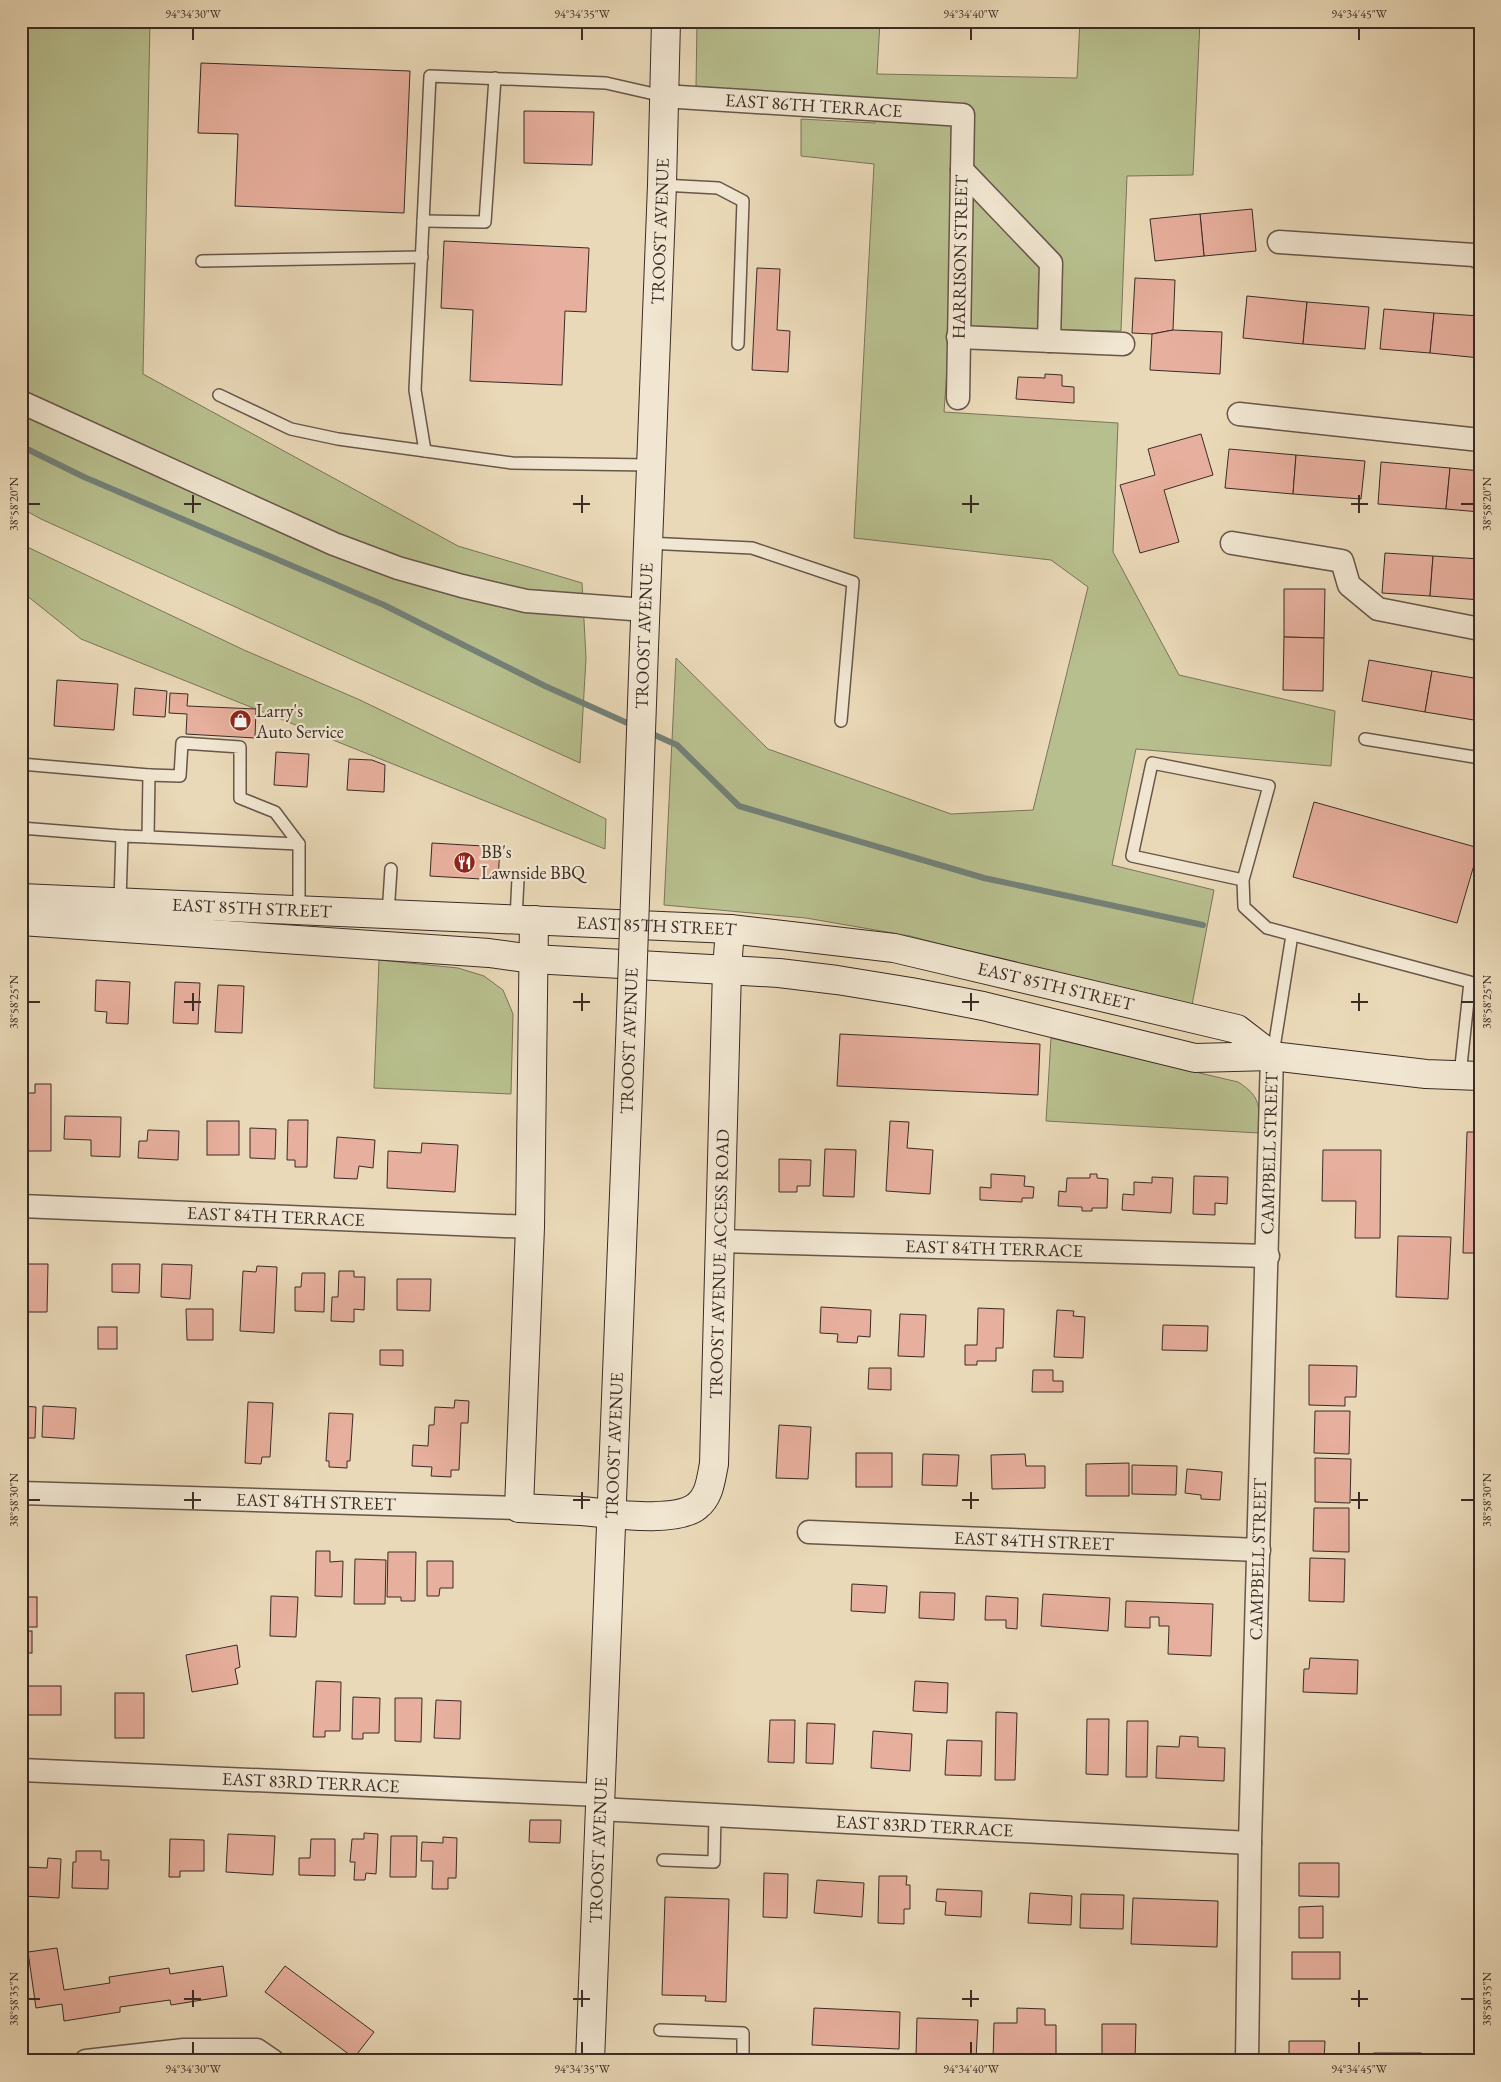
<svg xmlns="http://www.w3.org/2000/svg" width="1501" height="2082" font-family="'EB Garamond',serif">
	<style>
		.green { fill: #b8bf8e; stroke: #7a755a }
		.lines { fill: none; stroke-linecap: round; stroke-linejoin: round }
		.stream { stroke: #738178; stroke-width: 6 }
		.building { fill: #e7af9d; stroke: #3b2b26 }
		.lane-casing { stroke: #67564a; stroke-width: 14 }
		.street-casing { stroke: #67564a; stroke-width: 25 }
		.secondary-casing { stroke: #3b2b26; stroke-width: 30 }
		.lane { stroke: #f1e6d1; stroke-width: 11 }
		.street { stroke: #f1e6d1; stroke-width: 22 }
		.secondary { stroke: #f1e6d1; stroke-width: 28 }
		.secondary-bridge-casing { stroke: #3b2b26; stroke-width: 30; stroke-linecap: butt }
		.secondary-bridge { stroke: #f1e6d1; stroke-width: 28 }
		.ticks { fill: none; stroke: #3b2b26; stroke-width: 2 }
		.labels { text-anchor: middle; stroke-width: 4.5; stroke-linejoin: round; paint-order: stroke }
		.street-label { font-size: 18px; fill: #3b2b26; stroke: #f1e6d1 }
		.poi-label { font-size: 18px; fill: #3b2b26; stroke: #f1e6d1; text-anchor: start }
		.neatline { fill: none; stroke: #3b2b26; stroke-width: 2 }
		.ticks-label { font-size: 12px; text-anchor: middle; fill: #3b2b26 }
	</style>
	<rect width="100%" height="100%" fill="#ead9b8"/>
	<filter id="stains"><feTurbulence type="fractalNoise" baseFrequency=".004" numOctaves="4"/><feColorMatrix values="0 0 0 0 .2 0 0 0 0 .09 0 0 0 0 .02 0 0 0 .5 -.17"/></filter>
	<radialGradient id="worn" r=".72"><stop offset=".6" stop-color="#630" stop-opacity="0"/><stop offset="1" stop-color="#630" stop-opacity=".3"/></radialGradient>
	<!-- green -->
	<g class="green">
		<path d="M29,21H150L143,374L458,546L582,583L586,658L580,763L41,519L21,508V158Z"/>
		<path d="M697,21H880L877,74L1077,78L1080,21H1200L1193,175L1127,176L1121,331L950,328L944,412L1118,423L1113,552L1179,675L1335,711L1331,766L1136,749L1112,865L1214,890L1191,1010L910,936L806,918L664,905L676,658L768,749L951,814L1033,810L1088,587L1051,560L854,538L874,164L801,156V119L875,123L876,99L696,87Z"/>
		<path d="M21,544L244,650L360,700L606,819L605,849L81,639L21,591Z"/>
		<path d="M379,960L458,968L484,976L503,990L513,1014L511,1094L374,1088Z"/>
		<path d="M1051,1038L1238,1082C1262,1097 1259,1107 1259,1133L1046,1121Z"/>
	</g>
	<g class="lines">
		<!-- stream -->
		<g class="stream">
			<path d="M21,446L84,477L384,605L545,686L634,726"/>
			<path d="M648,732L677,745L739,806L984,878L1203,925"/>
		</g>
	</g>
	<!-- building -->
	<g class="building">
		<path d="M201,63L410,71L404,213L235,206L238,134L198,133Z"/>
		<path d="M524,111L594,112L592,165L524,163Z"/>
		<path d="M1252,209L1256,251L1204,256L1200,214Z"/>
		<path d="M1200,214L1204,256L1155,261L1150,219Z"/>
		<path d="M444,241L589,248L586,312L565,311L562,385L470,381L473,310L441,308Z"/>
		<path d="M757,268L780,269L777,330L790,331L788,372L752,370Z"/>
		<path d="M1135,278L1175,280L1173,330L1152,334L1132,333Z"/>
		<path d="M1247,296L1307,302L1303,344L1243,338Z"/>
		<path d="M1307,302L1369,307L1365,349L1303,344Z"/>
		<path d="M1384,309L1434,313L1430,353L1380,349Z"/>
		<path d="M1434,313L1480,316V358L1430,353Z"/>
		<path d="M1173,330L1222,332L1220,374L1150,370L1152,334Z"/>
		<path d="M1045,374L1062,375V386L1074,387V403L1016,399L1018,377L1045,378Z"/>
		<path d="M1201,434L1213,475L1164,490L1179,542L1140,553L1120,485L1155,475L1148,449Z"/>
		<path d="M1229,449L1296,455L1293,494L1225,488Z"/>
		<path d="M1296,455L1365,461L1361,499L1293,494Z"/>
		<path d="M1381,462L1450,468L1446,509L1378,504Z"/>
		<path d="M1450,468L1480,471V512L1446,509Z"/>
		<path d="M1385,553L1433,556L1430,596L1382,593Z"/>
		<path d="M1433,556L1480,559V600L1430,596Z"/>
		<path d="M1284,589H1325L1324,638L1284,637Z"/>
		<path d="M1284,637L1324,638L1323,691L1283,690Z"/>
		<path d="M1369,660L1432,671L1425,712L1362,701Z"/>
		<path d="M1432,671L1480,679V721L1425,712Z"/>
		<path d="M57,680L118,684L114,730L54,726Z"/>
		<path d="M135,688L167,691L165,717L133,715Z"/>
		<path d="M170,693L188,694L187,706L256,709L255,738L186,734L187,714L169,713Z"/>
		<path d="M276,752L309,754L307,787L274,785Z"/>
		<path d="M349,759L372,760L385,765L384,792L347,790Z"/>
		<path d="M1314,802L1479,848L1457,923L1293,877Z"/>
		<path d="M432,843L500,847L498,880L430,876Z"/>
		<path d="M96,980L130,982L128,1024L106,1023L107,1012L95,1011Z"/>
		<path d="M175,982L200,983L198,1024L173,1023Z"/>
		<path d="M218,985L244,986L242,1033L215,1032Z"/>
		<path d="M840,1034L1040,1044L1038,1095L837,1086Z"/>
		<path d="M35,1084H51V1151H21V1093H35Z"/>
		<path d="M65,1116L121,1117L120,1157L91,1156V1140L64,1139Z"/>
		<path d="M288,1120H308L307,1167H295V1160H287Z"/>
		<rect x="207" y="1121" width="32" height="34"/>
		<path d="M890,1121L909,1122L907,1148L933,1150L930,1194L886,1191Z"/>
		<path d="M250,1128L276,1129L275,1159L250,1158Z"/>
		<path d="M148,1130L179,1131L178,1160L138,1158L139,1141H147Z"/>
		<path d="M1467,1132H1480V1253H1463Z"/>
		<path d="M337,1137L375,1140L373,1168L359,1166L357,1179L334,1178Z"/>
		<path d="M422,1143L458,1145L455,1192L387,1188L388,1151L421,1153Z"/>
		<path d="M825,1149L856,1150L854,1197L823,1196Z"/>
		<path d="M1323,1150H1381L1380,1238H1355L1356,1201H1322Z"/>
		<path d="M779,1159L811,1160L810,1186H797V1192H779Z"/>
		<path d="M991,1174L1025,1176L1024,1186L1034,1187L1033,1198H1022V1202L980,1200V1187L991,1188Z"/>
		<path d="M1090,1174H1097V1178L1108,1179L1107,1208H1092V1211H1082V1207L1058,1206L1059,1191L1066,1192L1067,1178H1090Z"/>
		<path d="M1194,1176L1228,1177L1227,1204L1215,1203V1215L1193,1214Z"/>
		<path d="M1152,1177L1173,1178L1171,1213L1122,1210L1123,1194L1134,1195V1182L1152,1183Z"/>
		<path d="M1398,1236L1451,1237L1448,1299L1396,1297Z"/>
		<path d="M21,1264H48L47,1312H21Z"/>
		<path d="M112,1264H140L139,1293L112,1292Z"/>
		<path d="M162,1264L192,1265L190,1299L161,1297Z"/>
		<path d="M257,1266L277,1267L274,1333L240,1331L243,1271L256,1272Z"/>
		<path d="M339,1271H354V1277H365L364,1310L354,1309V1322L331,1321L332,1297H338Z"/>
		<path d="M302,1273H325L324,1312L295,1311V1287H301Z"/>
		<path d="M397,1279H431L430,1311L397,1310Z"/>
		<path d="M821,1307L871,1310L870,1337L858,1336L857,1343L837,1342L838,1334L820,1333Z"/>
		<path d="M978,1308L1004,1309L1003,1348H996V1361H977V1365H965V1345H977Z"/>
		<path d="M186,1309H213V1340H187Z"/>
		<path d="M1057,1310L1074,1311L1073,1316L1085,1317L1083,1358L1054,1357Z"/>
		<path d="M900,1314L926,1315L924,1357L898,1356Z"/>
		<path d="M1163,1325L1208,1326L1207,1351L1162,1350Z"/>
		<rect x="98" y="1327" width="19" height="22"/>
		<path d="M380,1350H403V1366L380,1365Z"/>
		<path d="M1309,1365L1357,1366L1356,1397H1345V1406L1309,1405Z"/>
		<path d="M869,1368H891V1390L868,1389Z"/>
		<path d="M1033,1370H1053V1381H1063V1392H1032Z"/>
		<path d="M455,1400L469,1401L468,1423H461L459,1470H451V1477L431,1476L432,1467L412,1466L413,1445L428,1446L429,1425H434L435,1407L454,1408Z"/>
		<path d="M248,1402L273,1403L270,1457H262L261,1464L245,1463Z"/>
		<path d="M21,1406L36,1407L35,1438H21Z"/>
		<path d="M43,1406L76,1408L74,1439L42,1437Z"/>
		<path d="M1315,1411H1350L1349,1454L1314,1453Z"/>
		<path d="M329,1413L353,1414L350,1461H347V1468L329,1467V1461H326Z"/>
		<path d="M779,1425L811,1427L808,1479L776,1478Z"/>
		<rect x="856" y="1453" width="36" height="34"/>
		<path d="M923,1454L959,1455L957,1486L922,1485Z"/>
		<path d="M1025,1454L1026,1466H1045V1488L992,1489L991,1455Z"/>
		<path d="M1315,1458L1351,1459L1350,1503L1315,1502Z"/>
		<path d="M1129,1463V1496H1086V1464Z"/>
		<path d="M1132,1465L1177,1466L1176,1495L1132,1494Z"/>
		<path d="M1187,1469L1222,1472L1220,1500L1201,1499V1495L1185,1493Z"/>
		<path d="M1314,1508H1349V1552L1313,1551Z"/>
		<path d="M316,1551H330V1562L343,1561L342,1597L315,1596Z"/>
		<path d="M388,1552H416L415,1601H401V1597H387Z"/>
		<path d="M1310,1558L1345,1559L1344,1602L1309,1601Z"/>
		<path d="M355,1559L386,1560L385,1604H354Z"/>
		<path d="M427,1561H453V1588H440L439,1596H427Z"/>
		<path d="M852,1584L887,1586L885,1613L851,1611Z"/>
		<path d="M920,1592L955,1593L954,1620L919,1618Z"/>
		<path d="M1043,1594L1110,1598L1108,1631L1041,1626Z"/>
		<path d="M271,1596L298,1597L296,1637L270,1636Z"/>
		<path d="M986,1596L1018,1598L1017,1629L1006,1628V1620H985Z"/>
		<rect x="21" y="1597" width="16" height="30"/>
		<path d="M1126,1601L1213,1604L1211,1656L1168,1654L1169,1626H1159V1617H1150V1628L1125,1627Z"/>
		<rect x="21" y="1631" width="11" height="22"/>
		<path d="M237,1645L240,1667L235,1669L238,1684L192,1692L186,1655Z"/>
		<path d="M1310,1658L1358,1660L1357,1694L1303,1692L1304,1669H1309Z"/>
		<path d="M316,1681L341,1682L340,1731H325V1737H313Z"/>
		<path d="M915,1681L948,1683L947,1713L913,1711Z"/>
		<rect x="21" y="1686" width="40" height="29"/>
		<rect x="115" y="1693" width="29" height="45"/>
		<path d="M353,1697L380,1698L379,1733H363V1739H352Z"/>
		<path d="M395,1698H422L421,1742L395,1741Z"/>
		<path d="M436,1700L461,1701L460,1739L434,1738Z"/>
		<path d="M996,1712L1017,1713L1015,1780H995Z"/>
		<path d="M1087,1719H1109L1108,1775L1086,1774Z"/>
		<path d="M770,1720H795L794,1763L768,1762Z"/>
		<path d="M1127,1721H1148L1147,1777H1126Z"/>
		<path d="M807,1723L835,1724L833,1764L806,1763Z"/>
		<path d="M873,1731L912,1734L910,1771L871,1768Z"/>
		<path d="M1180,1736L1198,1737V1747L1225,1748L1224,1781L1156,1778L1157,1746L1179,1747Z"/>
		<path d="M947,1740L982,1741L981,1776L945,1775Z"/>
		<path d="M530,1820H561L560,1843L529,1842Z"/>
		<path d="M364,1833L378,1834L376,1874L366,1873L365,1880H354L355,1862H350L352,1839H364Z"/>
		<path d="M228,1834L275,1836L273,1875L226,1872Z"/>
		<path d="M391,1836H417L416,1877H390Z"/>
		<path d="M443,1837L457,1838L456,1878H448V1889H432L433,1861H421L422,1842L443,1843Z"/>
		<path d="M170,1839L204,1840V1871H180V1877H169Z"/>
		<path d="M311,1839H335V1876L299,1875V1858H310Z"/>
		<path d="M76,1851H101V1860H109L108,1889L72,1888L73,1862H76Z"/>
		<path d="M48,1858L61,1859L59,1898L22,1896L24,1867L47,1868Z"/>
		<path d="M1299,1863H1339V1897L1299,1896Z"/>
		<path d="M764,1873L788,1874L787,1918L763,1917Z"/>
		<path d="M879,1876H907L906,1885H910V1909H904V1924L878,1923Z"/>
		<path d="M817,1880L864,1883L862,1917L814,1913Z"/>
		<path d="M937,1889L982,1891L981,1917L945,1915L946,1902L936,1901Z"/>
		<path d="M1030,1893L1072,1896L1071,1925L1028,1923Z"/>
		<path d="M1081,1894L1124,1895L1123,1929L1080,1928Z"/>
		<path d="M665,1897L729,1899L726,2002L705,2001L706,1996L662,1995Z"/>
		<path d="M1133,1898L1218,1901L1217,1947L1131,1944Z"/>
		<path d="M1323,1906V1938H1299V1907Z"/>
		<path d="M57,1948L64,1990L110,1983L109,1977L169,1968L170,1974L223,1966L227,1996L171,2005L170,2000L120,2007V2012L64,2021L62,2004L36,2008L28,1952Z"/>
		<rect x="1292" y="1952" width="48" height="27"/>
		<path d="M285,1966L374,2032L354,2058L265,1992Z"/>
		<path d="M814,2008L900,2012L899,2049L812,2045Z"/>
		<path d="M1017,2008L1045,2009V2025H1056V2055L1015,2054V2061H993L994,2023H1017Z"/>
		<path d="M917,2018L978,2020L976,2059L916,2057Z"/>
		<path d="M1102,2024H1136L1135,2061H1102Z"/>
		<path d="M1289,2041H1325L1324,2061H1289Z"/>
		<rect x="1374" y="2053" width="47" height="8"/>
		<rect x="1437" y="2059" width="43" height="2"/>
	</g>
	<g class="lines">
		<defs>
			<g id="lane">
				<path d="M662,185L718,188L743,201L738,344"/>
				<path d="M423,221L485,222L495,78"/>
				<path d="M202,261L422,257"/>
				<path d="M219,395L291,429L338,439L512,463L650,465"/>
				<path d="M425,451L415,390L430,76L606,83L663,96"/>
				<path d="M647,543L752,548L853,582L841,721"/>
				<path d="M1365,739L1480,758"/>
				<path d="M21,764L149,775"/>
				<path d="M21,828L122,836"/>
				<path d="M148,837L299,844"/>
				<path d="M1243,880L1132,856L1152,763L1269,786L1243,880L1244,907L1267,928L1470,982L1460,1075"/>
				<path d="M120,902L122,836L148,837L149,775L180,776L182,743L240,747V798L275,812L299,844V910"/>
				<path d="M388,914L391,869"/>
				<path d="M516,919L518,879"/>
				<path d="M1273,1054L1292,935"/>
				<path d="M663,1860L714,1862L715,1815"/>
				<path d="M660,2030L743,2033V2061"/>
			</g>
			<g id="street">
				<path id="s1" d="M663,96L963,115L958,398"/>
				<path d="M962,170L1051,263L1049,341"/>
				<path d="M1279,242L1474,255L1480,258"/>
				<path d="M958,337L1123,344"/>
				<path d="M21,402L334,544L398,568L462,586L526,601L645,610"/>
				<path d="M1239,414L1480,440"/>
				<path d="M1232,543L1342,561L1349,585L1378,609L1480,629"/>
				<path id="s2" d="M21,1206L530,1227"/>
				<path id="s3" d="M720,1241L1268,1256"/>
				<path id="s4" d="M21,1493L519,1508"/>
				<path id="s5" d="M809,1532L1259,1550"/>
				<path id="s6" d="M21,1770L600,1795"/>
				<path id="s7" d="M599,1809L1250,1843"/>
				<path d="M86,2061L184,2050H257L273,2061"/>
				<path id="s8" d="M1247,2061L1250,1843L1272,1056"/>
			</g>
			<g id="secondary">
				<path id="s9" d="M644,647L662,185L666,21"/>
				<path id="s10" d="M21,898L730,929L894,948L1237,1029L1272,1056"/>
				<path id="s11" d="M534,920L530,1227L519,1508C540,1509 560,1510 581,1511C608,1513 676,1524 697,1506C710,1496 711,1478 714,1464L727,969L730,929"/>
				<path d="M21,921L489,953L533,959L779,973L837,980L911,992L983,1006L1195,1058L1272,1056L1426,1074L1480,1076"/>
				<path id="s12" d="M590,2061L630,1042"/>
			</g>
		</defs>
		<!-- lane casing -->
		<use href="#lane" class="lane-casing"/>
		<!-- street casing -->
		<use href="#street" class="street-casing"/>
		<!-- secondary casing -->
		<use href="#secondary" class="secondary-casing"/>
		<!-- lane -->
		<use href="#lane" class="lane"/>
		<!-- street -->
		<use href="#street" class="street"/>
		<!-- secondary -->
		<use href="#secondary" class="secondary"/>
		<defs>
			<path id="secondary-bridge" d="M630,1042L644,647"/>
		</defs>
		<!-- secondary-bridge casing -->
		<use href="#secondary-bridge" class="secondary-bridge-casing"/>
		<!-- secondary-bridge -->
		<use href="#secondary-bridge" class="secondary-bridge"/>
	</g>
	<!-- ticks -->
	<path class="ticks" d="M193,28V40M582,28V40M971,28V40M1359,28V40M193,495V513M582,495V513M971,495V513M1359,495V513M28,504H40M184,504H201M573,504H590M962,504H979M1351,504H1368M1461,504H1474M193,993V1011M582,993V1011M971,993V1011M1359,993V1011M28,1002H40M184,1002H201M573,1002H590M962,1002H979M1351,1002H1368M1461,1002H1474M193,1492V1509M582,1492V1509M971,1492V1509M1359,1492V1509M28,1500H40M184,1500H201M573,1500H590M962,1500H979M1351,1500H1368M1461,1500H1474M193,1990V2007M582,1990V2007M971,1990V2007M1359,1990V2007M28,1999H40M184,1999H201M573,1999H590M962,1999H979M1351,1999H1368M1461,1999H1474M193,2042V2054M582,2042V2054M971,2042V2054M1359,2042V2054"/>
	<!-- icons -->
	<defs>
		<symbol id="shop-disc" viewBox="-11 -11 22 22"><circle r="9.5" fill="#8f2418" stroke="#f1e6d1"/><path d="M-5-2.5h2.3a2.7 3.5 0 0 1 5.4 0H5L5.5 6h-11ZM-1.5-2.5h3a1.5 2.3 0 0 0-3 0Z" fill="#fff"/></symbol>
		<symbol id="restaurant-disc" viewBox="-11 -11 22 22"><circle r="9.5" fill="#8f2418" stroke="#f1e6d1"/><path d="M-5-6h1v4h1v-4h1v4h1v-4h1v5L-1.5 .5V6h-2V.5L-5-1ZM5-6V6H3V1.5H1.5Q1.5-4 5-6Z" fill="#fff"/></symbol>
	</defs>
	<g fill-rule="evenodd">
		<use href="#shop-disc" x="228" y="708" width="25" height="25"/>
		<use href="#restaurant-disc" x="452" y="850" width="25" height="25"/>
	</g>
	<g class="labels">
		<!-- street labels -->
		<g class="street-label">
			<text dy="6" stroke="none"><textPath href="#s1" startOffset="151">EAST 86TH TERRACE</textPath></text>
			<text dy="6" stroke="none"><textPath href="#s9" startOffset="416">TROOST AVENUE</textPath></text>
			<text transform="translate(960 257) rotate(-89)" y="6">HARRISON STREET</text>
			<text transform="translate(644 636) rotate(-88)" y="6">TROOST AVENUE</text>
			<text dy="6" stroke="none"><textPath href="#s10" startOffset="231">EAST 85TH STREET</textPath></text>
			<text dy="6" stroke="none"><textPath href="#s10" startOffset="636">EAST 85TH STREET</textPath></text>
			<text dy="6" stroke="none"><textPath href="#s10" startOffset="1041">EAST 85TH STREET</textPath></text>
			<text transform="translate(629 1041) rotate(-88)" y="6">TROOST AVENUE</text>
			<text dy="6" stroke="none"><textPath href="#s8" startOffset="908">CAMPBELL STREET</textPath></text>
			<text dy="6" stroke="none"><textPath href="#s2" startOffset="255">EAST 84TH TERRACE</textPath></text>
			<text dy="6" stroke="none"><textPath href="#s3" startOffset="274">EAST 84TH TERRACE</textPath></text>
			<text dy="6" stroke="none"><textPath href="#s11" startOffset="1015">TROOST AVENUE ACCESS ROAD</textPath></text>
			<text dy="6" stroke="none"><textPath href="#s12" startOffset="616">TROOST AVENUE</textPath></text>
			<text dy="6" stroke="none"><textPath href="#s4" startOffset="295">EAST 84TH STREET</textPath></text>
			<text dy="6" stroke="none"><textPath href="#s5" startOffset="225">EAST 84TH STREET</textPath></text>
			<text dy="6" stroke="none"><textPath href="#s8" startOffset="502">CAMPBELL STREET</textPath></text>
			<text dy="6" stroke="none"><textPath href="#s6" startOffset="290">EAST 83RD TERRACE</textPath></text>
			<text dy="6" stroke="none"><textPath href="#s7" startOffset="326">EAST 83RD TERRACE</textPath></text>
			<text dy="6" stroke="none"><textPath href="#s12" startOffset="211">TROOST AVENUE</textPath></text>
		</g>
		<!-- poi labels -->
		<g class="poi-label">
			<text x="256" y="717">Larry's<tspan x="256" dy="21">Auto Service</tspan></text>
			<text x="481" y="858">BB's<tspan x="481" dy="21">Lawnside BBQ</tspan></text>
		</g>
	</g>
	<!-- margin -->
	<rect width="1501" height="2082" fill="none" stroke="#ead9b8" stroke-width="55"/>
	<rect x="28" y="28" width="1446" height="2026" class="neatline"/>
	<g class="ticks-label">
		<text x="193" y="18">94°34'30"W</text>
		<text x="582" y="18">94°34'35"W</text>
		<text x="971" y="18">94°34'40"W</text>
		<text x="1359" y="18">94°34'45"W</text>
		<text transform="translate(1487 504) rotate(-90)" y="4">38°58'20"N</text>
		<text transform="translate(14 504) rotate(-90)" y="4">38°58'20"N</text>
		<text transform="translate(1487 1002) rotate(-90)" y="4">38°58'25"N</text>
		<text transform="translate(14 1002) rotate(-90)" y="4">38°58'25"N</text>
		<text transform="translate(1487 1500) rotate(-90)" y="4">38°58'30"N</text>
		<text transform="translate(14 1500) rotate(-90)" y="4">38°58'30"N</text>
		<text transform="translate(1487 1999) rotate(-90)" y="4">38°58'35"N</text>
		<text transform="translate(14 1999) rotate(-90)" y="4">38°58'35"N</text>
		<text x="193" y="2073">94°34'30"W</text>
		<text x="582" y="2073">94°34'35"W</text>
		<text x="971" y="2073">94°34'40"W</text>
		<text x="1359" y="2073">94°34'45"W</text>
	</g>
	<rect width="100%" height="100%" filter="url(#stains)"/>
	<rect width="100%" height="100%" fill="url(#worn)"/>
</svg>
